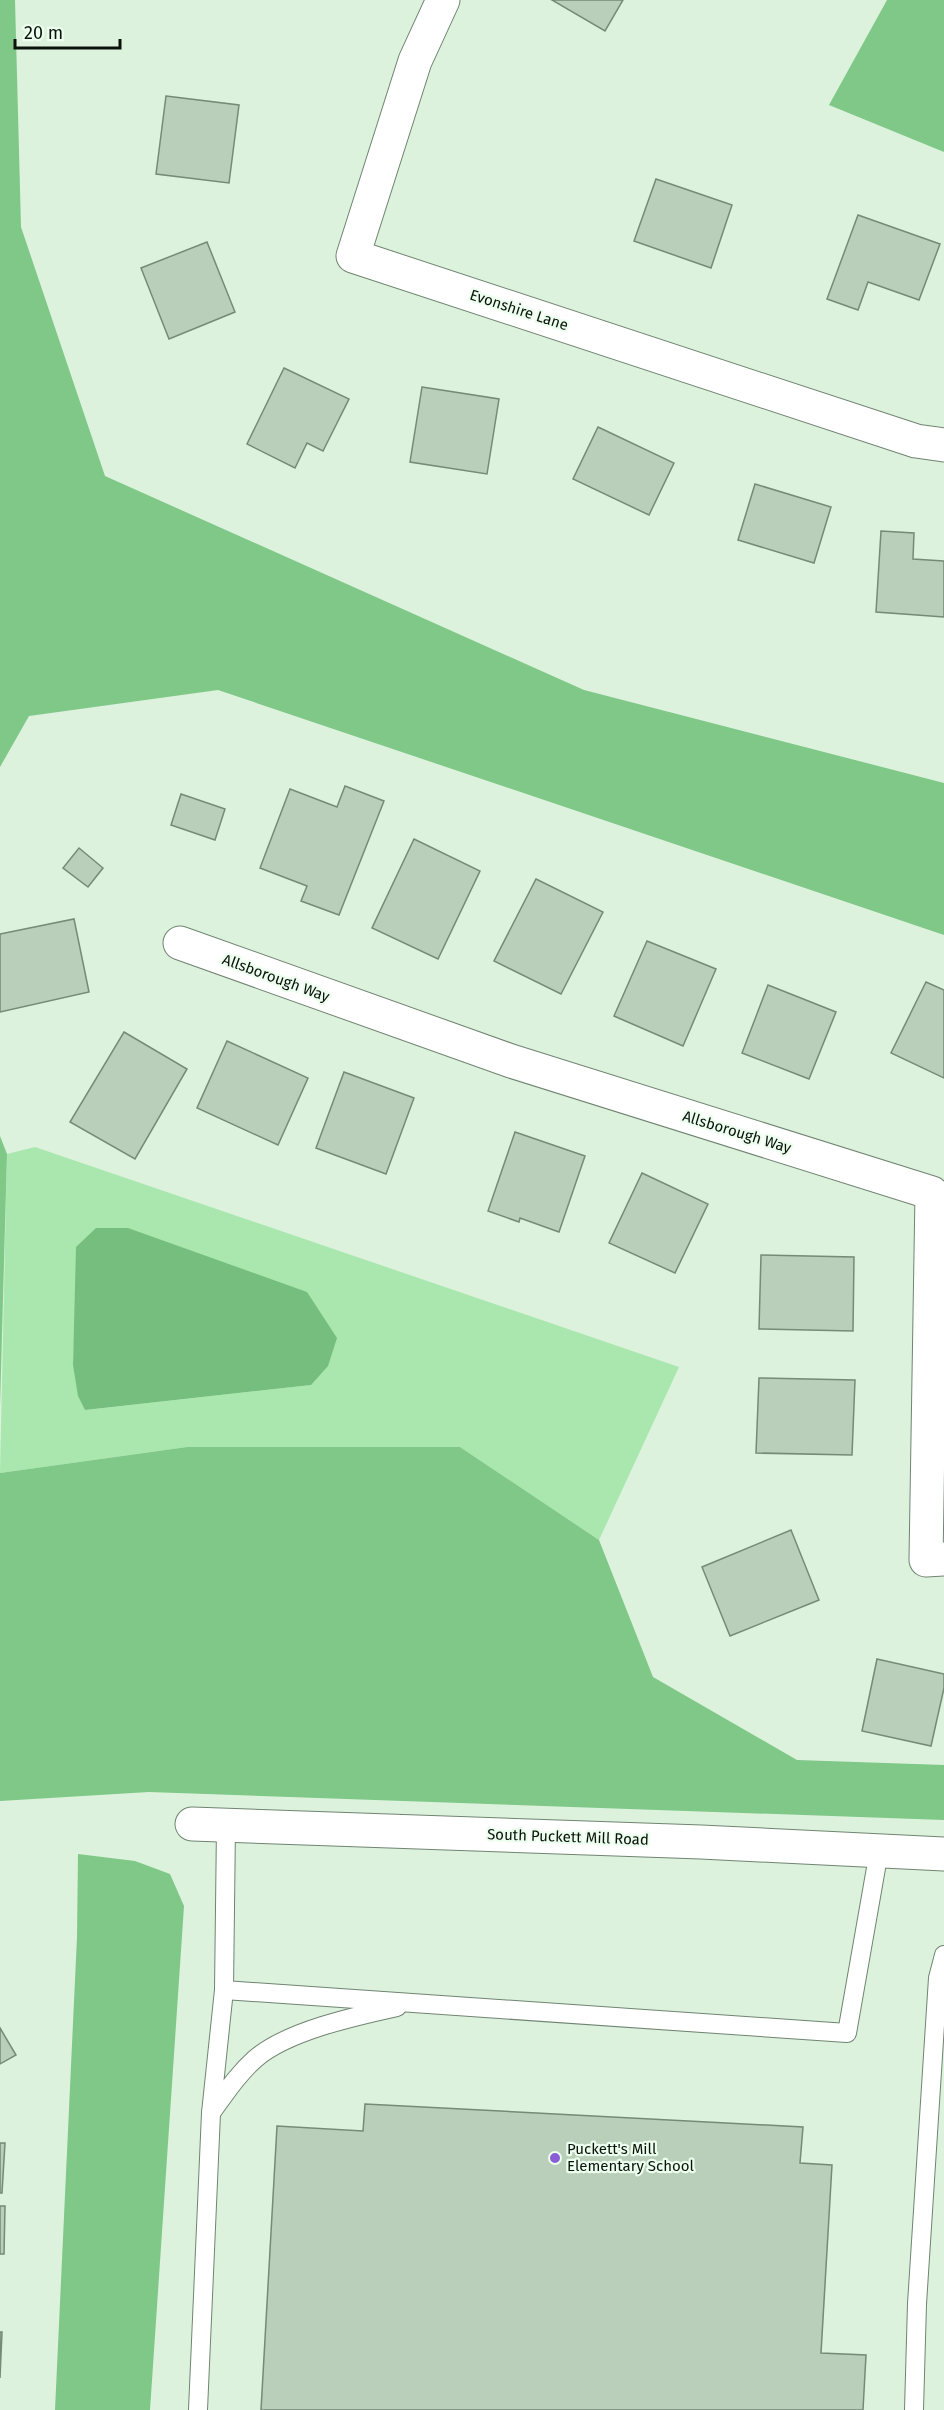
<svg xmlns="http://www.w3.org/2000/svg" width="944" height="2410" font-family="'Fira Sans',sans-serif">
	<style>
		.green { fill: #a9e7ae; fill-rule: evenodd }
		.forest { fill: #7fc887 }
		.water { fill: #75be7d }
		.building { fill: #b9cfba; stroke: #758a77; stroke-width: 1.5 }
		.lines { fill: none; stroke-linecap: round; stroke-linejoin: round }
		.service-casing { stroke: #708471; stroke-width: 20 }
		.minor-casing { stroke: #708471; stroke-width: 35 }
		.service { stroke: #fff; stroke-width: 18 }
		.minor { stroke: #fff; stroke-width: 33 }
		.poi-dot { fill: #885dd6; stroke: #ecfeed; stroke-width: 2 }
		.labels { text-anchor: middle; stroke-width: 4.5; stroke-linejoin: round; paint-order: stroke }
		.street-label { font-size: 15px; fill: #0a120b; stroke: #ecfeed }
		.poi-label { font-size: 15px; fill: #0a120b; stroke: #ecfeed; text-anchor: start }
	</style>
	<rect width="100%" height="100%" fill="#dcf2dd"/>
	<!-- green -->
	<path class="green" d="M35,1147L679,1367L599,1540L460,1447H187L0,1473L7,1154ZM75,1318L311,1385L85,1410L73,1365Z"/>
	<!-- forest -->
	<g class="forest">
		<path d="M0,0H15L21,227L105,476L584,690L944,783V935L218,690L29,716L0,767Z"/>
		<path d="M887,0H944V152L829,105Z"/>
		<path d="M0,1136L7,1154L0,1407Z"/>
		<path d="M187,1447H460L599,1540L653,1677L797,1760L944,1765V1820L149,1792L0,1801V1473Z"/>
		<path d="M78,1854L135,1861L170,1874L184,1906L150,2410H55L77,1937Z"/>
	</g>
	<!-- water -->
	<path class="water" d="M96,1228H128L307,1292L337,1338L328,1366L311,1385L85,1410L78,1396L73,1365L76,1247Z"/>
	<!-- building -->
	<g class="building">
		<path d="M552,0H623L605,31Z"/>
		<path d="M166,96L239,105L229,183L156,174Z"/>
		<path d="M656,179L732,205L711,268L634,241Z"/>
		<path d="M858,215L940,244L919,300L868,282L858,310L827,299Z"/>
		<path d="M207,242L235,312L169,339L141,268Z"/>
		<path d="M284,368L349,399L323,451L307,443L295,468L247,444Z"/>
		<path d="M422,387L499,399L487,474L410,462Z"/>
		<path d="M598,427L674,463L649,515L573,479Z"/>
		<path d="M755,484L831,507L814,563L738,540Z"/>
		<path d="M881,531L914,533L913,559L944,561V617L876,612Z"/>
		<path d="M345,786L384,801L339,915L301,901L307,886L260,868L290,789L337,807Z"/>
		<path d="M181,794L225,809L215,840L171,825Z"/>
		<path d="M414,839L480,871L438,959L372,928Z"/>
		<path d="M79,848L103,868L88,887L63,868Z"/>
		<path d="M536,879L603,912L561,994L494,961Z"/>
		<path d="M74,919L89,992L0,1012V934Z"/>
		<path d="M647,941L716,969L683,1046L614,1016Z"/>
		<path d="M926,982L944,990V1078L891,1053Z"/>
		<path d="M768,985L836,1012L809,1079L742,1053Z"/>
		<path d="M124,1032L187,1069L135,1159L70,1122Z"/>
		<path d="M227,1041L308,1078L278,1145L197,1108Z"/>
		<path d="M344,1072L414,1098L386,1174L316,1148Z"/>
		<path d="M515,1132L585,1156L559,1232L520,1218L519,1222L488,1211Z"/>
		<path d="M642,1173L708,1204L675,1273L609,1243Z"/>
		<path d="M761,1255L854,1257L853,1331L759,1329Z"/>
		<path d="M759,1378L855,1380L852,1455L756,1453Z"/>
		<path d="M791,1530L819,1600L730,1636L702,1567Z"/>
		<path d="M877,1659L944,1674V1688L931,1746L862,1731Z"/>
		<path d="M0,2028L16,2055L0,2064Z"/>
		<path d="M365,2104L803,2127L800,2163L832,2165L821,2353L866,2355L863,2410H261L277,2126L363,2131Z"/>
		<path d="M0,2143H5L2,2193H0Z"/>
		<path d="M0,2206H5L4,2254H0Z"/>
		<path d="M0,2332H2L0,2378Z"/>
	</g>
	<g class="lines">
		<defs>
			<g id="service">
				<path d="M226,1825L224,1990L847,2033L879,1851"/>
				<path d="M224,1990L211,2113C225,2094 237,2075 255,2059C287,2031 356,2016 397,2007"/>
				<path d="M198,2410L211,2113"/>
				<path d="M914,2410L917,2304L938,1978L944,1955"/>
			</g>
			<g id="minor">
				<path d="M443,0L415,61L353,256L916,441L944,445"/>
				<path d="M180,943L511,1061L932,1193L926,1560L944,1559"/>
				<path d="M192,1824L701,1842L944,1854"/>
			</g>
		</defs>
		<!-- service casing -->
		<use href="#service" class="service-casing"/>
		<!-- minor casing -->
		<use href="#minor" class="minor-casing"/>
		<!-- service -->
		<use href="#service" class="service"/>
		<!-- minor -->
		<use href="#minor" class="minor"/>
	</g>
	<!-- markers -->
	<circle class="poi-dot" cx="555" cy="2158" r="6"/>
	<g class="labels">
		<!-- street labels -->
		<g class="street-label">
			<text transform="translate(519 310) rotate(18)" y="5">Evonshire Lane</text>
			<text transform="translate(276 978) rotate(20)" y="5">Allsborough Way</text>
			<text transform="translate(737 1132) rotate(17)" y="5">Allsborough Way</text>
			<text transform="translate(568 1837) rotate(2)" y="5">South Puckett Mill Road</text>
		</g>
		<!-- poi labels -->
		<g class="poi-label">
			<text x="567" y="2154">Puckett's Mill<tspan x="567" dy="17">Elementary School</tspan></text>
		</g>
	</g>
	<!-- scale -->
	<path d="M15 39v9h105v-9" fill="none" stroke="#0a120b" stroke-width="3"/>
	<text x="24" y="39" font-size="18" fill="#0a120b" stroke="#ecfeed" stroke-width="4.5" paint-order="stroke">20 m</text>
</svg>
